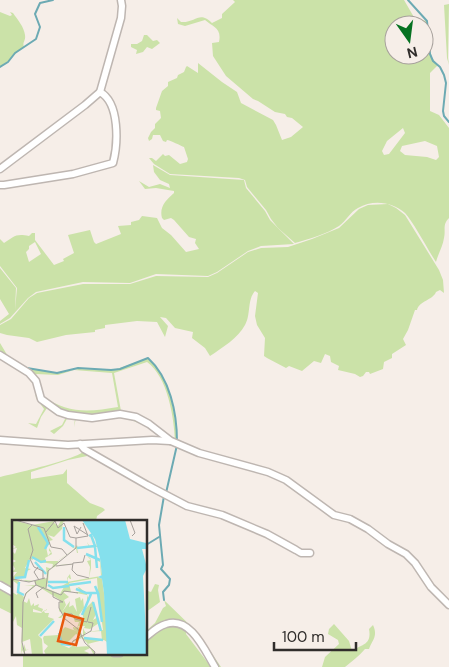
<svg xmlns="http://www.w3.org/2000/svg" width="449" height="667" font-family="'DM Sans',sans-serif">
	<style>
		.green { fill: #cbe2a8; fill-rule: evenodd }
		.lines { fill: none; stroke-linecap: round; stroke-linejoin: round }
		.stream { stroke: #6caab3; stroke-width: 2 }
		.street-casing { stroke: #beb6b1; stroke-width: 9 }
		.street { stroke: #fff; stroke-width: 6 }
		.inset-river { fill: none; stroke: #85e0ed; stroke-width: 2.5 }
		.inset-road { fill: none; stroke: #a7a19c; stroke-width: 1 }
		.view { fill: #e8590c; fill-opacity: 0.15; stroke: #e8590c; stroke-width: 2.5 }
		.inset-edge { fill: none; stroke: #302d2b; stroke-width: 2.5 }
	</style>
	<rect width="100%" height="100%" fill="#f6eee8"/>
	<!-- green -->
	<g class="green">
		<path d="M233,0H404L415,19L427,21L428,30L424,35V25H394V55H424V40L427,49L430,50L432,58L438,65L430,73V111L439,115L449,128V218C442,225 446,230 444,238C443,246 438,254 436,262C428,250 414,223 405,213C393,202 373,199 358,208C350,212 346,221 339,226C327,234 309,239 295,243L278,228L271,219L266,210L247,187L245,180L239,178L170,174L154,164L149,158H152L156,161L163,154L165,156L169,155L180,164L187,162L188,159L184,147C181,146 170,140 167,140L166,142L163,141L160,135H153L152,139L149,141L148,138L151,132L155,128V124L161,118L160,111L156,110V108L162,91L168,86V82L177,78L178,75L184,72L186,67L187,66L198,73V63L222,82L237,92L241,103L273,120L276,125L282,140L291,137L303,127L292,118L287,117L285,114L275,112L258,101L253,99L226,76L213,56L212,43L219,42C222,28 213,27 205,20L185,26L178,24L177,18L181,22C196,23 199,10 212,23L222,18V14L235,2ZM403,128L405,133L389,154L384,155L382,151L387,141ZM425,141L437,146L439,157L436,160L427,157L405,155L400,151L402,146Z"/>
		<path d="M449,4L448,58L449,65L447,58L444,5Z"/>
		<path d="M0,12L10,16L12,15L10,12L13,13C18,20 24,27 25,35C26,41 22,42 24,47C14,53 10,62 0,67Z"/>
		<path d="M144,35H147L153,41L157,40L160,43L152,49L147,47L143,52L136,54L137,50L131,47V44H137L142,41Z"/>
		<path d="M153,165L170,175L244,180L246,188L265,211L270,220L294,244L261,246L248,251L217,272L208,276L156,274L130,283L83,282L36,292L28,298L10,318L0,324V321L9,314L0,299V268L16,288L15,310L17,288L0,266V239L4,243C14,237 15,233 29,236L32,233H35V240L54,265L64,261L63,259L74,253L68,235L90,230L94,242L96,244L121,234L118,226L131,225V222L139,220L142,216L157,218L162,228L171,235L186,252L199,249L195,243L196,239L189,237L174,220L171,218L164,220L162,218C159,207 166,200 174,193V191L156,188L145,189L139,181L149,187L160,184L170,188L169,184L160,180L154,172ZM35,242L41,254L29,262L26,252L29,249V246Z"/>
		<path d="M388,204L396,208L405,215L439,270L443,280L444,293L440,290L436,292C433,300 419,301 417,310H415L408,330L403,339L406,345L392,354V358L384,362L383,369L370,374L369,372H366L363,376L360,377L355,374L338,370L339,366L331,362L330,356L325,354L321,363L314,361L302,371L289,366L286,368L267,358L264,356L265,338L257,325L255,316L258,293L255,291C247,300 251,315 245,325C238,338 222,348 210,356L205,348L192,338L193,332L175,328L166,318L160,317L168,326L165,337L157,322L137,321L105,325V328L95,330V332L66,335L37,342L29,338L7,335L0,333V325L11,319L29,298L37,293L83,284H130L156,276L208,277L217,273L248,252L261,248L288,247L312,239L339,228L359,209L368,205Z"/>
		<path d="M0,343L9,358L27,368L57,373L79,369L114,370L148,358C170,379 176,414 177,442L175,441C174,418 168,377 147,362L114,373L121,411C134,414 147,417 156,427C146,419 133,413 120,413C111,412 101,415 92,416C74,418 55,411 42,399L38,381L30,372L0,354ZM74,370L112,373L118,407C90,412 67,414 43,396L36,374L58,375Z"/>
		<path d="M0,356C9,363 21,367 29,375C44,388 30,401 58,413C92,428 120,402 155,429C141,425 130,418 116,416C103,415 90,420 76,418L74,427L75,418L68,417L63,426L54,434L50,431L62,425L66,417L47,408L41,417L37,428L28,423L36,424L44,409L36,398L34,382L30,377L0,358Z"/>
		<path d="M84,451L92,455L68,460L31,472V479L63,474L67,469V483L90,503L103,508L105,510L97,516L96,521H14V592L0,584V477C13,474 78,459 84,451Z"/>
		<path d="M146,581L148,591L151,592L155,584L159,585L158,590L160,602L146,612Z"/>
		<path d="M0,586L14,594V615L0,608Z"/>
		<path d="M164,600L198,633L221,667H216L197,636L174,622L146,636V631L155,623L163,608L166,606Z"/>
		<path d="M174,624L189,631L186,632V634L211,667H23V653H111C121,656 135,653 146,653V639L157,630Z"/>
		<path d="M334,624L349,641L352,651C362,644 372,645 369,629L373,625C378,636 373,639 369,649H365C359,656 352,661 345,667H322L325,657L339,644L338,640L328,634L329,629Z"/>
	</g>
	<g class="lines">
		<!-- stream -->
		<g class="stream">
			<path d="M408,0L427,21L430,54L433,61L440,67L444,75L446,83L443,111L444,116L449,122"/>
			<path d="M0,67L8,62L15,53L36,39L40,27L35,14L40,3L53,0"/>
			<path d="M27,368L57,373L78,368L111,370L120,369L148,358C170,378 177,413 177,442"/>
			<path d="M166,493L177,445"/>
			<path d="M146,545L159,537"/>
			<path d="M164,600L163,592L169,585L170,579L161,569L163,565L159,525L164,496"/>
		</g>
		<defs>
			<g id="street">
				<path d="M0,169L85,105L100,92L121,18L122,6L121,0"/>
				<path d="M0,185H4L73,174L113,163C118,144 120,103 100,92"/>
				<path d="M0,355L29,373L36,381L41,399L59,412L68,415L92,418L120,414L136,417L149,424L171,441L199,453L268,472L286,480L334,515L350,519L368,529L388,544L406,554L415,563L431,587L449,605"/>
				<path d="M0,440L68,445L152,440L170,441"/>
				<path d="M80,444L84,449L147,485L187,506L222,515L267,534L296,550L301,553H310"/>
				<path d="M0,585L14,593"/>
				<path d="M146,637C152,632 158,626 166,624C191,616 205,651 215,667"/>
				<path d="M114,653H120"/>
			</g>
		</defs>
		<!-- street casing -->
		<use href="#street" class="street-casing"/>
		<!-- street -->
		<use href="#street" class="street"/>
	</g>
	<!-- overview -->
	<g transform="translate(12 520)">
		<rect width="135" height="135" fill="#f6eee8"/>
		<path d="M0,0L20,5L48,0L41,2L46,6L49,0H56L51,2L50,9L42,17L36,15L41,20L37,21L39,27L43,29L39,27L38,24L34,27L36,36L39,32L37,31V28L39,31L40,34L33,38L34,41H46L63,29L56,24L52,20L63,28L65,25L66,28L77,27L75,22L78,27L85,25L80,12L75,5L71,4V3L75,5L80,11L83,19L88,39L90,55L86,57L90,59L92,73L96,110L95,135V122L92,120L75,124L83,132L82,135L78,128L72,131L77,133L75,135H34L32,131L36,126L32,123L31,118L32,116L46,115L53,107L67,112L62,110L61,108V107L65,108L67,102H63L60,94L57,97L54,93L49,98H46L51,94L47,91L48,80L24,65L15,73L11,81L15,83L17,78L19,86L22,83V86L27,84L26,87L31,89L30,92L21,89V92L29,93L33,90H34V89L35,90L32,91L33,93H37L36,97L42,99L26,115L30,119L31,135H20L18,119L10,122L12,131V124L14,130L17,129L13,131V135L10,130L9,135L10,108L5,105L4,96L0,104V72L5,75L6,72L9,69L6,72L12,77L14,73L21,66H12L24,65L22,61L4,59L7,61L8,66L0,60V54L1,57L5,52H0L3,49L0,43L4,41L0,39L1,32L3,34L5,28L0,29L4,27L0,24ZM85,27L88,39L84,40L88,42L89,56L77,58L79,48H85H79V39L77,37L75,36L79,40L75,41L78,47L77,58L55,62L56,57L58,59H59L58,54L55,58V62H36L37,50L46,45H57L61,44L47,45L44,46L47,40L64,28L65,33H66L65,28ZM20,37L28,42L41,44L40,49L34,47L35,58L17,62L5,58L13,57V52L19,49L13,48L18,39L21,40ZM85,58L86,73H74L67,67L83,66L67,67L65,68L62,70L66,68L70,72H64V73L75,75V85L76,78L75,75V74H79L77,82L79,73H86L91,110L73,112L71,108V117L66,106H73L72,108L78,109L87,103L86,97L81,100L84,94L81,81L71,91V101L67,95L72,88L71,78L69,81L68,77L63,79L65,92L61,85L57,87L58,81L50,92L54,85L52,80L57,77L51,72H59L57,63ZM36,62H53L55,63L48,67H52L48,74L34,68ZM89,111L90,120L71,118L74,112ZM64,114L70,117L67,118L61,121V122L70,118L78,126L63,127L66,122L57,128L50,125L59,122H56Z" fill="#cbe2a8" fill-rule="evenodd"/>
		<path d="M70,0H113L118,19L134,23L135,29H130L135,48L131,56L135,135H95L92,73L90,59L86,57L90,55L88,38L83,19Z" fill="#85e0ed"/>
		<path class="inset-river" d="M26,7L36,23L33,29M52,7V20L62,27M83,27L85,48M65,28L83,26L79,15L77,16M74,34L88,40M20,37L29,42L34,41M23,42L34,54M3,58L13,57L17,40M7,62L6,72L12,75M36,62H56M36,65L41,68L57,66M57,65L79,62M64,69L74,73H86L83,66M86,73L90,102M81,82L89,111M70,95L79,74M47,113L50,124L59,125M28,116L42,101M72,118L91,120"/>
		<path class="inset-road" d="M3,0L32,8L39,27L50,29L55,35M118,0L123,13L120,16M20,5L16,9L21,30L18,39L22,47L31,51V59M62,6L76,15M62,6L65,14L69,7M34,12L43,1L46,8L52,3L58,17L64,18M73,35L71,42L61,43L60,50L65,55L77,58M44,46L61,44M26,47L22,52L27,60M0,59L17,62L33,58M24,65L49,75L52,71L66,73M34,68L36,51L64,28V18L76,16L71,3M41,72V77L51,82H47V88L53,99L66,109L73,123L83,132L82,135M26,78L24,73L32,67M51,94H60L63,99L75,102L79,87M59,125L61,121L79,111L81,103L76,102M13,135L10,122L11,82L14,73L24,65L23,61"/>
		<path class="view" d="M53,94L71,99L64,125L46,121Z"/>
		<rect width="135" height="135" class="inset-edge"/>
	</g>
	<!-- north arrow -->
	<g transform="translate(409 40) rotate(166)"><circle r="24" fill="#f6eee8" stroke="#a7a19c"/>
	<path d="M0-4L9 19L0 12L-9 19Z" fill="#067121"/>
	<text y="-8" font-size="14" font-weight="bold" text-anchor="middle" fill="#302d2b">N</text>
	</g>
	<!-- scale -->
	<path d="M274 642v8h82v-8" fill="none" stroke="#302d2b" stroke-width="2.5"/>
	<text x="282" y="642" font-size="15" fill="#302d2b" stroke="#f6eee8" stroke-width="4" paint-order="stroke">100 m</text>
</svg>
